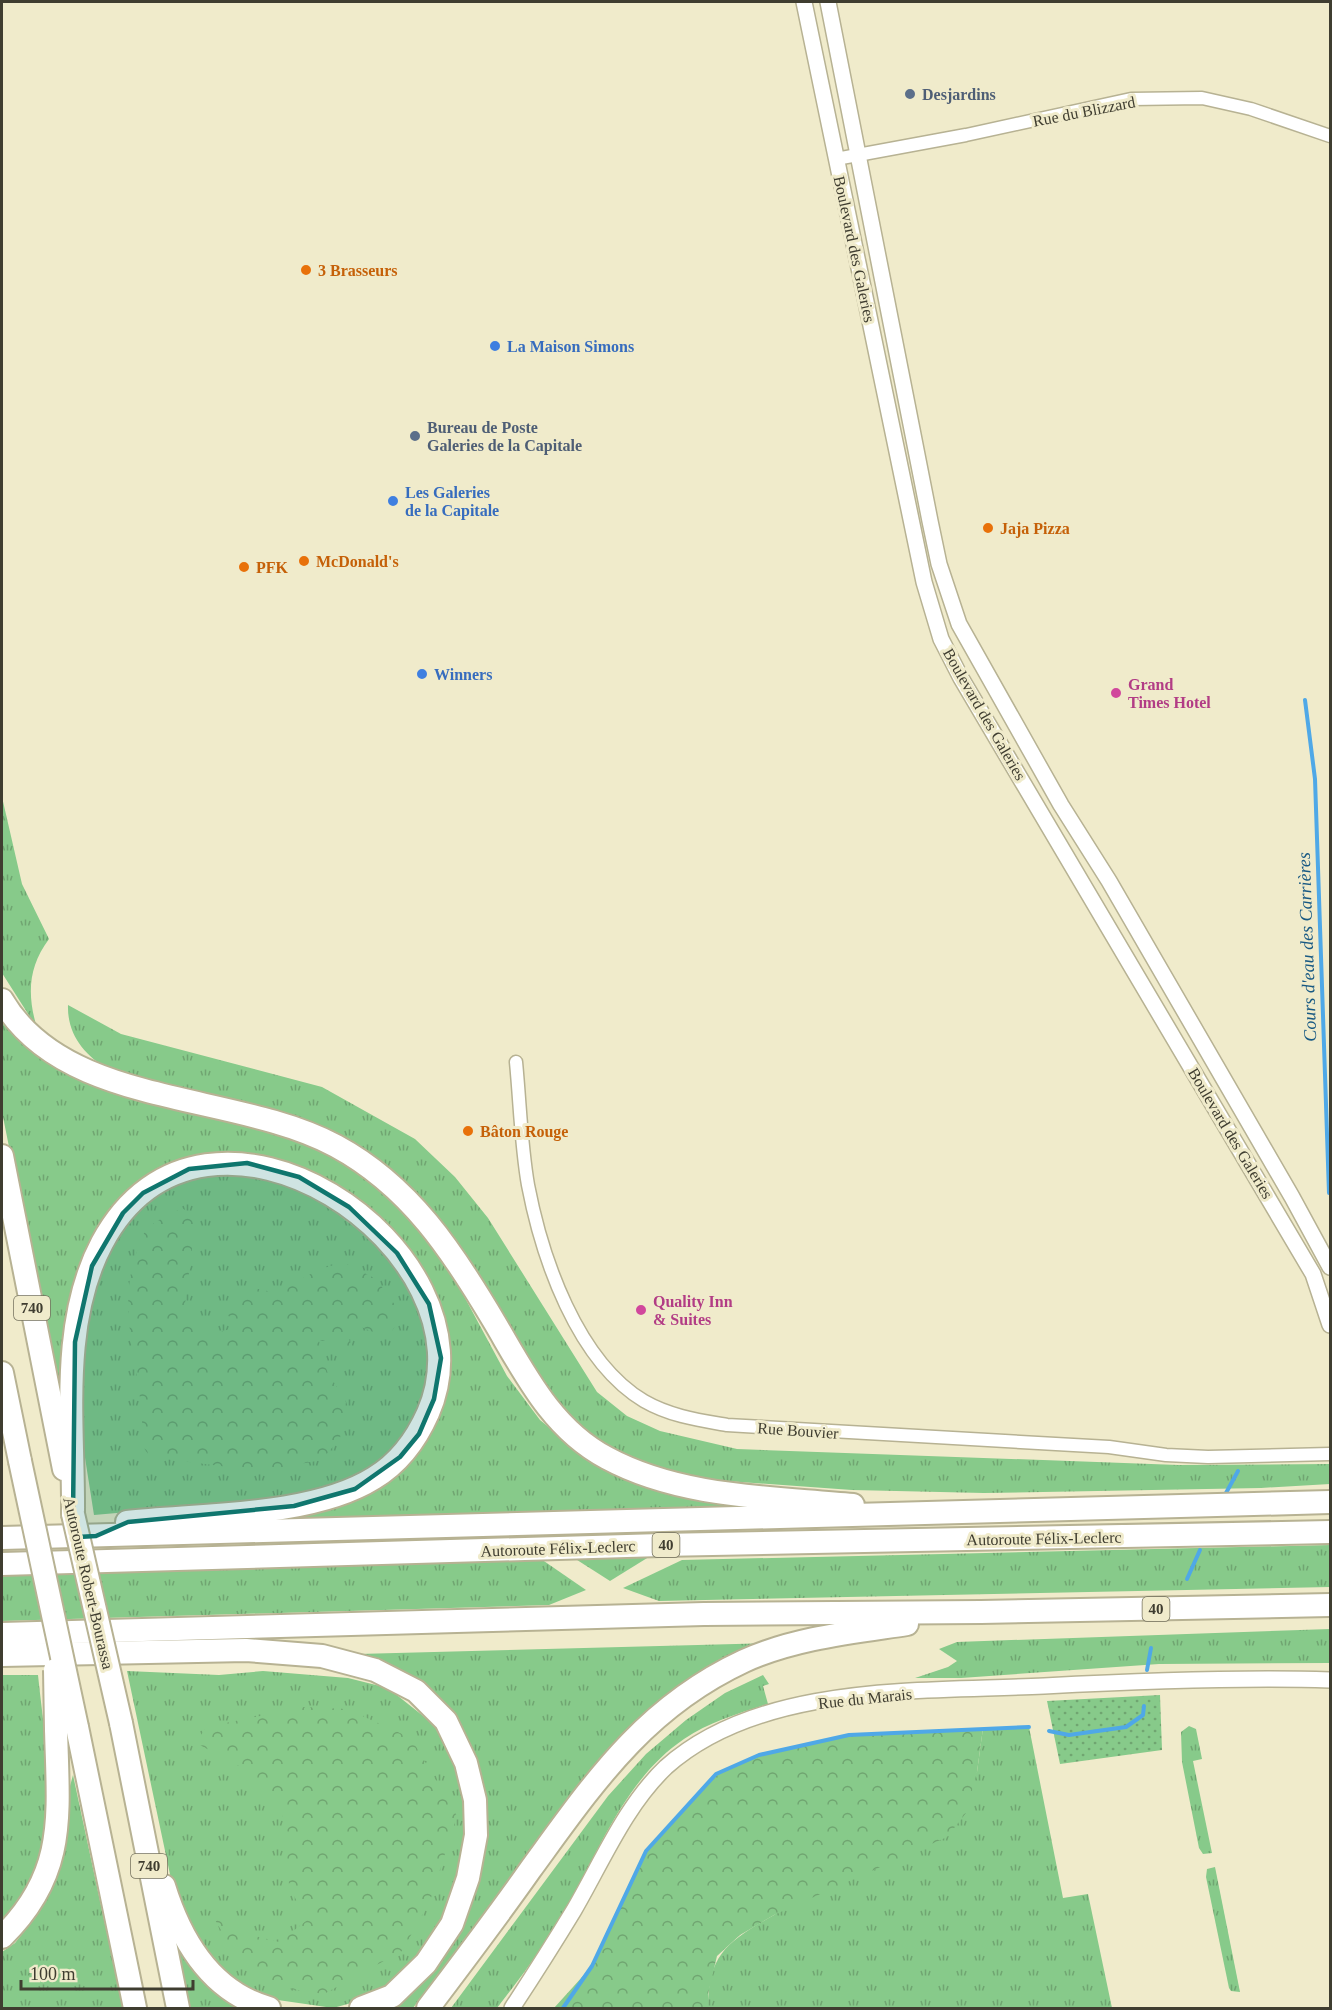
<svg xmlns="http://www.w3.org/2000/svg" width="1332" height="2010" font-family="Georgia,serif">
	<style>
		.grass { fill: url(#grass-tufts) }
		.forest { fill: url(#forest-crowns) }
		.park { fill: url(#park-dots) }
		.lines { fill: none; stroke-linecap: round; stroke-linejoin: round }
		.stream { stroke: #4fa8e7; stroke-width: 4 }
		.minor-casing { stroke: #b7b293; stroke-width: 15 }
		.tertiary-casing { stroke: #b7b293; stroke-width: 18 }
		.motorway-casing { stroke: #b7b293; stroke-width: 26 }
		.minor { stroke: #fff; stroke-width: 12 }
		.tertiary { stroke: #fff; stroke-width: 15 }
		.motorway { stroke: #fff; stroke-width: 22 }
		.motorway-bridge-casing { stroke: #b7b293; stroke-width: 26; stroke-linecap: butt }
		.motorway-bridge { stroke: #fff; stroke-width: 22 }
		.marked { fill: #0f766e; fill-opacity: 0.2; stroke: #0f766e; stroke-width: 4.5; stroke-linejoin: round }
		.service-dot { fill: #5c6f8a; stroke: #f0ebcb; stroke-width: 2 }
		.food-dot { fill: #e8710a; stroke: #f0ebcb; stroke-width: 2 }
		.shop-dot { fill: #3f7fe0; stroke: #f0ebcb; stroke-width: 2 }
		.hotel-dot { fill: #d1479c; stroke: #f0ebcb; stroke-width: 2 }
		.labels { text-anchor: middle; stroke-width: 6; stroke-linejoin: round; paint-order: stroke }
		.shield { fill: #f0ebcb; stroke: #74715e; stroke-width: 1.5 }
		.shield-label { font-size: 15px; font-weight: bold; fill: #3f3d30 }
		.service-label { font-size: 16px; font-weight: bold; fill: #4e5e75; stroke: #f0ebcb; text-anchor: start }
		.street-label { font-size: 16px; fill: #3f3d30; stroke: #f0ebcb }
		.food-label { font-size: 16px; font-weight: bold; fill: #c56008; stroke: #f0ebcb; text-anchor: start }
		.shop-label { font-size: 16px; font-weight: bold; fill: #366cbe; stroke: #f0ebcb; text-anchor: start }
		.hotel-label { font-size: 16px; font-weight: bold; fill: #b23c85; stroke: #f0ebcb; text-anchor: start }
		.water-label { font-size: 18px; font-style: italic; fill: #185983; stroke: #f0ebcb }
	</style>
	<defs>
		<pattern id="grass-tufts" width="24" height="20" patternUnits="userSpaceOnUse" patternTransform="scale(1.5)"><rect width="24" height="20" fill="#87ca8a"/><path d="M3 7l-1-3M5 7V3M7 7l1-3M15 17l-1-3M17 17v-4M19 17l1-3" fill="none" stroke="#70a571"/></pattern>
		<pattern id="forest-crowns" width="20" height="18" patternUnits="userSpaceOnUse" patternTransform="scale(1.5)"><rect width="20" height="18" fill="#87ca8a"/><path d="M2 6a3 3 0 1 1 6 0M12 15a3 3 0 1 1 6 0" fill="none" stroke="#70a571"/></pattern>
		<pattern id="park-dots" width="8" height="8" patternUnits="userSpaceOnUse" patternTransform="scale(1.5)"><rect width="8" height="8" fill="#87ca8a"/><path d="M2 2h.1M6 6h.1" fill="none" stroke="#70a571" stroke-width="1.8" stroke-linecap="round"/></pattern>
	</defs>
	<rect width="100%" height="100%" fill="#f0ebcb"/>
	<!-- grass -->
	<g class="grass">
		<path d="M2,797L22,884L49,939C28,967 27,995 37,1028L2,973Z"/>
		<path d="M68,1005L121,1034L322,1087L415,1139L455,1177L488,1218L597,1392L627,1416L660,1431L737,1449L1178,1465L1330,1464V1484L1261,1488L984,1493L852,1490L700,1479L649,1466L589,1436L559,1407L445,1226L413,1190L375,1158L108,1069C84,1055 67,1034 68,1005Z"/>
		<path d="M2,1022L35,1053L76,1075L314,1142L374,1181L420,1224L450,1270L507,1376L540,1420L584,1456L808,1510L280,1519L423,1440L434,1301L349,1195L298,1168L251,1155L184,1161L137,1187L94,1233L72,1300L61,1405L2,1112Z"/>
		<path d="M239,1170L309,1192L382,1248L426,1318L430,1388L404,1445L369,1473L297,1497L94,1515L83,1445V1350L96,1276L112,1239L150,1198L179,1182Z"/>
		<path d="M1330,1545V1587L659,1601L623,1588L682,1560Z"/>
		<path d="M652,1555L610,1581L574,1558Z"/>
		<path d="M541,1559L586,1590L549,1605L2,1621V1572Z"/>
		<path d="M1330,1629V1663L1159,1664L961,1678H915L948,1667L957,1661L939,1649L957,1642Z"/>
		<path d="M773,1643L625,1735L589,1772L413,2008H377L471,1898L465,1740L358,1654Z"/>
		<path d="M127,1671L219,1675L263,1671L348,1678L388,1688L442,1731L467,1797L462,1873L439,1930L405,1970L383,1988L355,2002L333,2008L264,1998L225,1979L193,1937L171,1879Z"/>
		<path d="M2,1675H38C47,1763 68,1851 2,1923Z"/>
		<path d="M763,1675L769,1684L763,1686L768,1704C740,1713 709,1722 684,1739C625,1779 599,1851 565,1911C545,1945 521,1977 497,2008H451L608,1796L646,1754L686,1720L725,1693Z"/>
		<path d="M1189,1726L1196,1729L1202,1759L1193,1761L1212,1853L1203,1854L1199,1848L1182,1762L1181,1732Z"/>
		<path d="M1029,1727L1063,1898L1088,1894L1112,2008H708C708,1953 729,1941 774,1915L977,1772L983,1728Z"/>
		<path d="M73,1775L123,2008H2V1952L15,1943L37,1915L63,1848V1812Z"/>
		<path d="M1215,1867L1240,1992L1231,1991L1229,1988L1206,1877L1207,1869Z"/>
		<path d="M168,1915L247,2008H184Z"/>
	</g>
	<!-- forest -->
	<g class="forest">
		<path d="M182,1208L196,1217L185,1304L193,1319L213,1335L235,1327L224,1308L249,1287L276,1293L318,1270L343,1262L376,1279L403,1316L391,1332L378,1334L361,1327L346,1334L355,1351L349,1368L336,1341H319L327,1371L346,1402L340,1438L322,1460L260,1471L150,1457L142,1445C147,1378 111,1314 139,1246C141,1241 143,1233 147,1229C156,1220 171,1214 182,1208Z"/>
		<path d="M304,1707L347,1709L411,1738L457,1816L430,1901L402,1951L324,1994L276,1987L241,1965L214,1918L227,1915L247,1934L279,1942L306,1921L289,1885L287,1855L290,1840L279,1804L241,1767L196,1743L206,1727Z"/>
		<path d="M983,1728L977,1772L966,1813L947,1837L774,1915L740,1935L717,1956L708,1994V2008H554L592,1966L646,1851L716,1774L759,1755L849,1735Z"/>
	</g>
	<!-- park -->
	<path class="park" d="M1160,1695L1162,1750L1060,1764L1047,1701Z"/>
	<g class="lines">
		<!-- stream -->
		<g class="stream">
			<path d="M1305,700L1315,779L1329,1193"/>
			<path d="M1226,1493L1238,1471"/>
			<path d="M1187,1579L1200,1550"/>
			<path d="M1147,1670L1151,1648"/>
			<path d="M1049,1731L1069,1735L1126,1727L1143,1715L1144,1706"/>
			<path d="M563,2008L592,1966L646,1851L716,1774L759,1755L849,1735L1029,1727"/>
		</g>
		<defs>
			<g id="minor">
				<path d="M836,159L966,135L1131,99L1202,98L1251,109L1330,136"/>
				<path d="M516,1062C520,1103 521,1145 528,1185C542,1258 577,1361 644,1401C670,1416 698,1420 727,1425L1109,1447L1166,1455L1208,1457L1330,1454"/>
			</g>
			<g id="tertiary">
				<path d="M804,2L924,582L941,639L961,678L1313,1274L1330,1325"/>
				<path d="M828,2L930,521L939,564L959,624L1061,805L1109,881L1292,1197L1330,1267"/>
				<path d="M512,2008C533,1976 554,1943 574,1910C602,1862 625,1806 666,1767C761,1682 924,1692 1044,1686C1139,1681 1235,1677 1330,1680"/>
			</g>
			<g id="motorway">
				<path d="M2,1000C65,1108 234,1091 336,1146C410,1186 453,1252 495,1323C525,1374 552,1429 607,1458C681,1498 772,1497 853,1505"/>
				<path d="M2,1156L64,1469"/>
				<path d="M2,1373L20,1461"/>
				<path d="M73,1514C74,1426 59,1324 102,1243C205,1050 500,1250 428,1413C416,1440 399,1463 374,1478C312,1517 200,1514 127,1522"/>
				<path d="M2,1538L1330,1502"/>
				<path d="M2,1564L661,1545L1330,1532"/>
				<path d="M2,1634L704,1614L981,1612L1330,1605"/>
				<path d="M2,1655L246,1650L322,1656L375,1670L416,1691L446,1721L466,1763L475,1800L476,1835L468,1878L452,1924L426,1963L392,1996L361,2008"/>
				<path d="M121,1723L178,2008"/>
				<path d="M77,1727L135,2008"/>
				<path d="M164,1886C181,1941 211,1992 269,2008"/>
				<path d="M2,1937C68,1873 58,1813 56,1729"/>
				<path d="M428,2008C462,1963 497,1917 530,1870C593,1784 643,1708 744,1661C794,1638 854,1632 907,1624"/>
			</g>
		</defs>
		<!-- minor casing -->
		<use href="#minor" class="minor-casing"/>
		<!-- tertiary casing -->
		<use href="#tertiary" class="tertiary-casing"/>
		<!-- motorway casing -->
		<use href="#motorway" class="motorway-casing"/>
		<!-- minor -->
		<use href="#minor" class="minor"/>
		<!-- tertiary -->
		<use href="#tertiary" class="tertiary"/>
		<!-- motorway -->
		<use href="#motorway" class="motorway"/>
		<defs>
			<g id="motorway-bridge">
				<path d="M20,1461L77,1727"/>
				<path d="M73,1514L121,1723"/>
				<path d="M55,1670L56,1729"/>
			</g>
		</defs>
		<!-- motorway-bridge casing -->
		<use href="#motorway-bridge" class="motorway-bridge-casing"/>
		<!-- motorway-bridge -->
		<use href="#motorway-bridge" class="motorway-bridge"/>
	</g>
	<!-- marked area -->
	<path class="marked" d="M247,1163L299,1177L349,1207L397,1253L429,1304L441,1358L434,1399L419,1434L400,1457L355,1489L294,1506L128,1522L96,1536L78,1537L73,1514L75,1342L92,1266L123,1213L143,1193L189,1169Z"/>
	<!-- markers -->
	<g class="service-dot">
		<circle cx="910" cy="94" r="6"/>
		<circle cx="415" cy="436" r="6"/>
	</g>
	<g class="food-dot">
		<circle cx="306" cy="270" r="6"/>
		<circle cx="988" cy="528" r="6"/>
		<circle cx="304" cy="561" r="6"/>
		<circle cx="244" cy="567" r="6"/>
		<circle cx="468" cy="1131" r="6"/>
	</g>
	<g class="shop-dot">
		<circle cx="495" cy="346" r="6"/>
		<circle cx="393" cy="501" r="6"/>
		<circle cx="422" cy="674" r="6"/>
	</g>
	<g class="hotel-dot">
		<circle cx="1116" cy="693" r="6"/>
		<circle cx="641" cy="1310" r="6"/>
	</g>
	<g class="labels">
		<!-- shield labels -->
		<g class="shield">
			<rect x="14" y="1296" width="36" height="24" rx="4.5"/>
			<rect x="652.5" y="1533" width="27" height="24" rx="4.5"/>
			<rect x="1142.5" y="1597" width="27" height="24" rx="4.5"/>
			<rect x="131" y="1854" width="36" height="24" rx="4.5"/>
		</g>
		<g class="shield-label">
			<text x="32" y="1313">740</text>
			<text x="666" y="1550">40</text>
			<text x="1156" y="1614">40</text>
			<text x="149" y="1871">740</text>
		</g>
		<!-- service labels -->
		<g class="service-label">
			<text x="922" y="100">Desjardins</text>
			<text x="427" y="433">Bureau de Poste<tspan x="427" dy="18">Galeries de la Capitale</tspan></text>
		</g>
		<!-- street labels -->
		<g class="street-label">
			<text transform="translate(1084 111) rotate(-11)" y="6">Rue du Blizzard</text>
			<text transform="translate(855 249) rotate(78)" y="6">Boulevard des Galeries</text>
			<text transform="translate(985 714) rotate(60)" y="6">Boulevard des Galeries</text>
			<text transform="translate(1231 1133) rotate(59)" y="6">Boulevard des Galeries</text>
			<text transform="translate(798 1430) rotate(4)" y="6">Rue Bouvier</text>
			<text transform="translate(1044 1538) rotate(-1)" y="6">Autoroute Félix-Leclerc</text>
			<text transform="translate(558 1548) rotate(-2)" y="6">Autoroute Félix-Leclerc</text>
			<text transform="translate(89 1583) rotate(77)" y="6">Autoroute Robert-Bourassa</text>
			<text transform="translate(865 1698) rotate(-6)" y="6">Rue du Marais</text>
		</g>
		<!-- food labels -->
		<g class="food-label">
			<text x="318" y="276">3 Brasseurs</text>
			<text x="1000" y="534">Jaja Pizza</text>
			<text x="316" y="567">McDonald's</text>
			<text x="256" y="573">PFK</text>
			<text x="480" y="1137">Bâton Rouge</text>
		</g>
		<!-- shop labels -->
		<g class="shop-label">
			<text x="507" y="352">La Maison Simons</text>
			<text x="405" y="498">Les Galeries<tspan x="405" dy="18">de la Capitale</tspan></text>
			<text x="434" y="680">Winners</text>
		</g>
		<!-- hotel labels -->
		<g class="hotel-label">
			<text x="1128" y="690">Grand<tspan x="1128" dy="18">Times Hotel</tspan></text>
			<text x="653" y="1307">Quality Inn<tspan x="653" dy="18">&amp; Suites</tspan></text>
		</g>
		<!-- water labels -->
		<g class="water-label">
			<text transform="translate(1307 947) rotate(-92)" y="6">Cours d'eau des Carrières</text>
		</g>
	</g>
	<!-- border -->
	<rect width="1332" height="2010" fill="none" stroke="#3f3d30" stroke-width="6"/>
	<!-- scale -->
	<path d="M21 1980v9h172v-9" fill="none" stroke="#3f3d30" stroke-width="3"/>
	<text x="30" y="1980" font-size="18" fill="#3f3d30" stroke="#f0ebcb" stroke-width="4.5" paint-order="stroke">100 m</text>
</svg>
